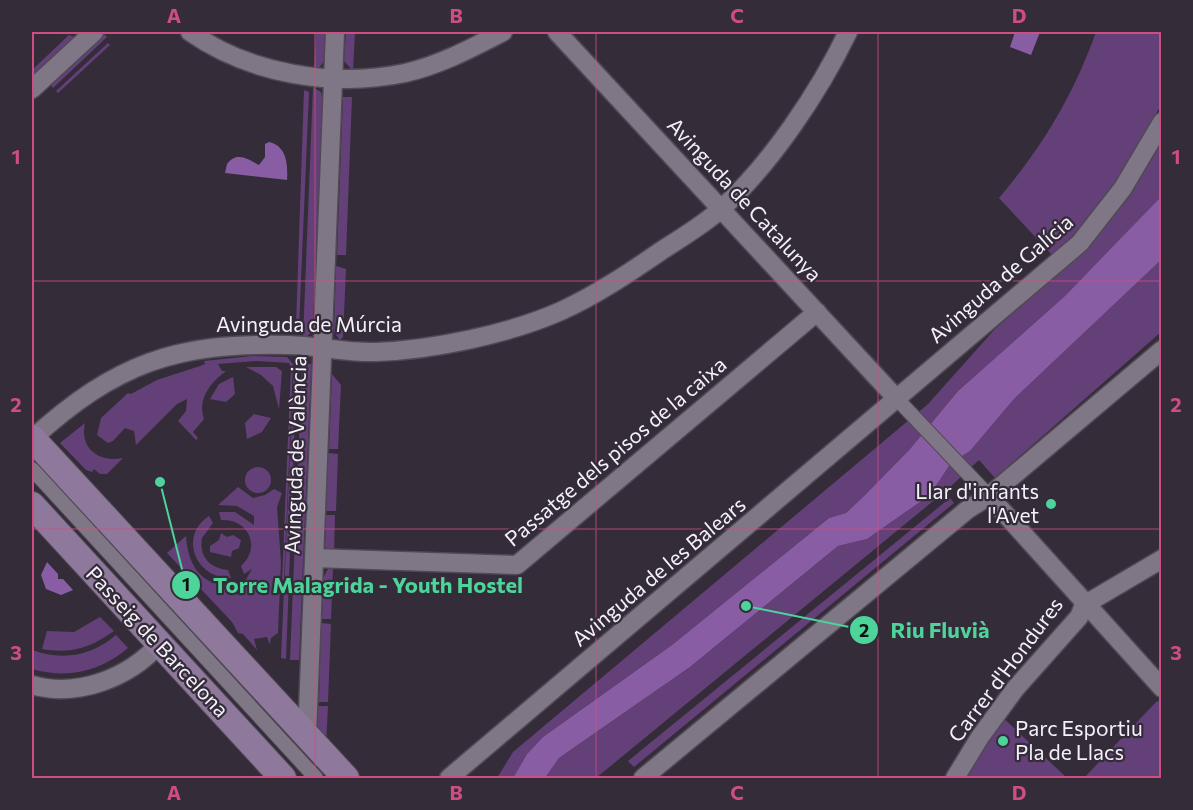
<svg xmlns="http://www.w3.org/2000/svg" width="1193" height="810" font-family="Commissioner,sans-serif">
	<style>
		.green { fill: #634078 }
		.water { fill: #895da4 }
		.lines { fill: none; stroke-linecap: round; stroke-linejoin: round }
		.pedestrian-casing { stroke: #504954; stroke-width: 16 }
		.minor-casing { stroke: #504954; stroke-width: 21 }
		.secondary-casing { stroke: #504954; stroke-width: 28 }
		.pedestrian { stroke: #807786; stroke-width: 14 }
		.minor { stroke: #807786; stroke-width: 18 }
		.secondary { stroke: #8e789c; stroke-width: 26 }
		.grid { fill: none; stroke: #cf4e82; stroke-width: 1.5; stroke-opacity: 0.55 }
		.poi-dot { fill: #4cd49b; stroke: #342c39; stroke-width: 2 }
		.labels { text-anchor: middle; stroke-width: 4.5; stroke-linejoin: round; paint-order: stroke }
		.street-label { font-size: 21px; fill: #f5f0f9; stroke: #342c39 }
		.poi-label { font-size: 21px; fill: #f5f0f9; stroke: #342c39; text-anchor: end }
		.leader { fill: none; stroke: #4cd49b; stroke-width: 2 }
		.callout-dot { fill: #4cd49b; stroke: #342c39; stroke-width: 2 }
		.mark-label { font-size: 18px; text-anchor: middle; font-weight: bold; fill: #111 }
		.callout-label { font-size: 22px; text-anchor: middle; font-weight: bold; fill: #4cd49b; stroke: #342c39; stroke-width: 4.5; stroke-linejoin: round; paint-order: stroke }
		.neatline { fill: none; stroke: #cf4e82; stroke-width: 2 }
		.grid-label { font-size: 20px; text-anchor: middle; font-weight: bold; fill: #cf4e82 }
	</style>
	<rect width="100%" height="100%" fill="#342c39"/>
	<!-- green -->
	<g class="green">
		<path d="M316,32H325C325,46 329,64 314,71Z"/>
		<path d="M346,32H355L353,71L344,61Z"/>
		<path d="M1096,32H1161V105L1116,182L1083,226L1052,255L999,198C1043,146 1073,96 1096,32Z"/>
		<path d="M104,34L107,37L53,88L50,84Z"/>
		<path d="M69,35L74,37L32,76V70Z"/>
		<path d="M108,43L110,45L58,93L56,91Z"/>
		<path d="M313,87L321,92L323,100L313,325L311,333L303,339Z"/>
		<path d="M304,90L309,92L299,327L296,326Z"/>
		<path d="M343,97H352L346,255H337Z"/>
		<path d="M1161,140V197L1150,211L1066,295L958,391L910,449L863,497L846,513L829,518L672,645L543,737L527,754L513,778H497L513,752L928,404L995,329L1092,242L1135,186Z"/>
		<path d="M1161,260V332L995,478L979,460L949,488L596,778H545L559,758L690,667L838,546L867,539L930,495L951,463L970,451L1014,399Z"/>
		<path d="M336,266L346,269L343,337L340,340L334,332Z"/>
		<path d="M252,356L287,357L293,364L284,580H282L291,368L289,363L257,361L218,364L222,371H226C211,382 197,399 204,419L193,432L198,438L196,440L178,421L186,411L187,399L177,404L136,445L134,431L125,428L113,441L108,443L97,435L101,418L128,393L131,394L157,380L200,366L205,364L204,361Z"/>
		<path d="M294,363L297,364L286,659L281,658Z"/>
		<path d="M302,364H311V369L299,660H290Z"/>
		<path d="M246,367H276L282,371L279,409L273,386L261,375Z"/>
		<path d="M332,374L341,385L338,449H329Z"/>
		<path d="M233,377L235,394L226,402L210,399L219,384Z"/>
		<path d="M254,414L271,418L262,432L247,439L245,423Z"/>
		<path d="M85,423C79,448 99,463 123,458L107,474H100L94,469L92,472L86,470L60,443Z"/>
		<path d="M328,453L338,454L336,511H326Z"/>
		<circle cx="258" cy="480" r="13"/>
		<path d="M238,487L253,498L265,495L274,489L282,493L277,507L281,562L278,633L271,638L270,645L267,637L254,639L257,650L243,634L238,633L232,622L167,553L186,536C188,564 200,587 233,585L237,595L252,569L244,574L241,566C262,547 248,518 221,520L219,512H235L254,525V516L237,506L218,505Z"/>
		<path d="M950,498L954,503L634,767L628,761Z"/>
		<path d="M326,515H335L334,554L325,547Z"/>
		<path d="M209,516L213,523L202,538C199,556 209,568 228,570L231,578C196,579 178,536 209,516Z"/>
		<path d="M221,533L227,537L233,535L241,540L239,548L232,551L231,557L210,552V546L219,540Z"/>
		<path d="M329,567H333L331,619H322L323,578Z"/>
		<path d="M100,617L114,631C91,648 70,654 42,649L47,631L74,632Z"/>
		<path d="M321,623L331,624L328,702H319Z"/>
		<path d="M116,635L128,648C100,672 67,679 32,669V650C62,661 92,656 116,635Z"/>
		<path d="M1161,700V778H1084L1156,702Z"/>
		<path d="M318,706H328L326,744L318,733Z"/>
		<path d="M998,713L1067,778H956Z"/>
	</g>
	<!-- water -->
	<g class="water">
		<path d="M1015,32H1040L1031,55L1010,47Z"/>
		<path d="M269,142C287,146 288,165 287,180L225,173L227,164C237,151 248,159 259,165L265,157V144Z"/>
		<path d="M1161,197V260L1014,399L970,451L951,463L930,495L867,539L838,546L690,667L559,758L545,778H513L527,754L543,737L672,645L829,518L846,513L863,497L910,449L958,391L1066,295Z"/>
		<path d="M47,562L58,574V579H63L73,590L61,595L46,589L41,575Z"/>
	</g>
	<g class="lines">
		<defs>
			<g id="pedestrian">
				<path d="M897,399L989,496"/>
				<path d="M32,469L316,778"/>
			</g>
			<g id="minor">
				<path d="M190,32C250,74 333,88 405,73C440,65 472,48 503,32"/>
				<path d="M557,32L897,399"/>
				<path d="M32,89L94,32"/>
				<path d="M32,439C116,363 176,342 289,345C318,346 347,353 376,352C433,350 509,334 561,311C596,295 629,273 661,251C681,238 703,225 721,209C771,164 819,92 848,32"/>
				<path d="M989,496L1162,688"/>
				<path d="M314,558L517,565L817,312"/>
				<path d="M32,685C77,698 129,678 159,644"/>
				<path d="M307,736L335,32"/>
				<path d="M449,778L1080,243L1123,188L1162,122"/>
				<path d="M643,778L967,510L989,496L1162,350"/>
				<path d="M955,778L980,737L1015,689L1079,617L1084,605L1162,559"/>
			</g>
			<g id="secondary">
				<path d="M32,438L346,778"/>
				<path d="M32,505L283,778"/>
			</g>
		</defs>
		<!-- pedestrian casing -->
		<use href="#pedestrian" class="pedestrian-casing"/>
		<!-- minor casing -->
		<use href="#minor" class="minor-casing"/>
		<!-- secondary casing -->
		<use href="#secondary" class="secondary-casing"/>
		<!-- pedestrian -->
		<use href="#pedestrian" class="pedestrian"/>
		<!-- minor -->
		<use href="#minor" class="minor"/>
		<!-- secondary -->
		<use href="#secondary" class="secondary"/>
	</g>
	<!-- grid -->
	<path class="grid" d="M315,32V778M596,32V778M878,32V778M32,281H1162M32,529H1162"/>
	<!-- markers -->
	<g class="poi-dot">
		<circle cx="1051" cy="504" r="6"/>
		<circle cx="1003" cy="741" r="6"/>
	</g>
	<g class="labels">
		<!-- street labels -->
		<g class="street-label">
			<text transform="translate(744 200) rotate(47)" y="7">Avinguda de Catalunya</text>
			<text transform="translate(1001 279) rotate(-41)" y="7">Avinguda de Galícia</text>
			<text x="309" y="332">Avinguda de Múrcia</text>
			<text transform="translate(616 452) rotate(-40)" y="7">Passatge dels pisos de la caixa</text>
			<text transform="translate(296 455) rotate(-88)" y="7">Avinguda de València</text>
			<text transform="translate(659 572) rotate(-40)" y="7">Avinguda de les Balears</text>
			<text transform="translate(157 642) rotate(47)" y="7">Passeig de Barcelona</text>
			<text transform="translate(1006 670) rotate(-53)" y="7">Carrer d'Hondures</text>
		</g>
		<!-- poi labels -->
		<g class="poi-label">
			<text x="1039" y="499">Llar d'infants<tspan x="1039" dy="24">l'Avet</tspan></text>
			<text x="1015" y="736" text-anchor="start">Parc Esportiu<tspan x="1015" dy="24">Pla de Llacs</tspan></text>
		</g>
	</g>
	<!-- callouts -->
	<path class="leader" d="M160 482L186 585M746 606L864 630"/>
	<g class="callout-dot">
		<circle cx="160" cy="482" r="6"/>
		<circle cx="746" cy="606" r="6"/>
		<circle cx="186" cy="585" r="15"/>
		<circle cx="864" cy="630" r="15"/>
	</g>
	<g class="mark-label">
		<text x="186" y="591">1</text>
		<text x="864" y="637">2</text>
	</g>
	<g class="callout-label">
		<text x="368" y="593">Torre Malagrida - Youth Hostel</text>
		<text x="940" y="638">Riu Fluvià</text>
	</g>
	<!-- border -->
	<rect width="1193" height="810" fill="none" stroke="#342c39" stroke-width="66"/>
	<rect x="33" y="33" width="1127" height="744" class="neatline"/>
	<g class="grid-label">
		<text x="174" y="23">A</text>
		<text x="456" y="23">B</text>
		<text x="737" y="23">C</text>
		<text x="1019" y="23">D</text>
		<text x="16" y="164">1</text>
		<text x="1176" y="164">1</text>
		<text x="16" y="412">2</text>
		<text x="1176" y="412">2</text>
		<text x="16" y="660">3</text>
		<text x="1176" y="660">3</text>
		<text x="174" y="800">A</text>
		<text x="456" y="800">B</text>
		<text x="737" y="800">C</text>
		<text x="1019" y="800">D</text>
	</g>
</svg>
